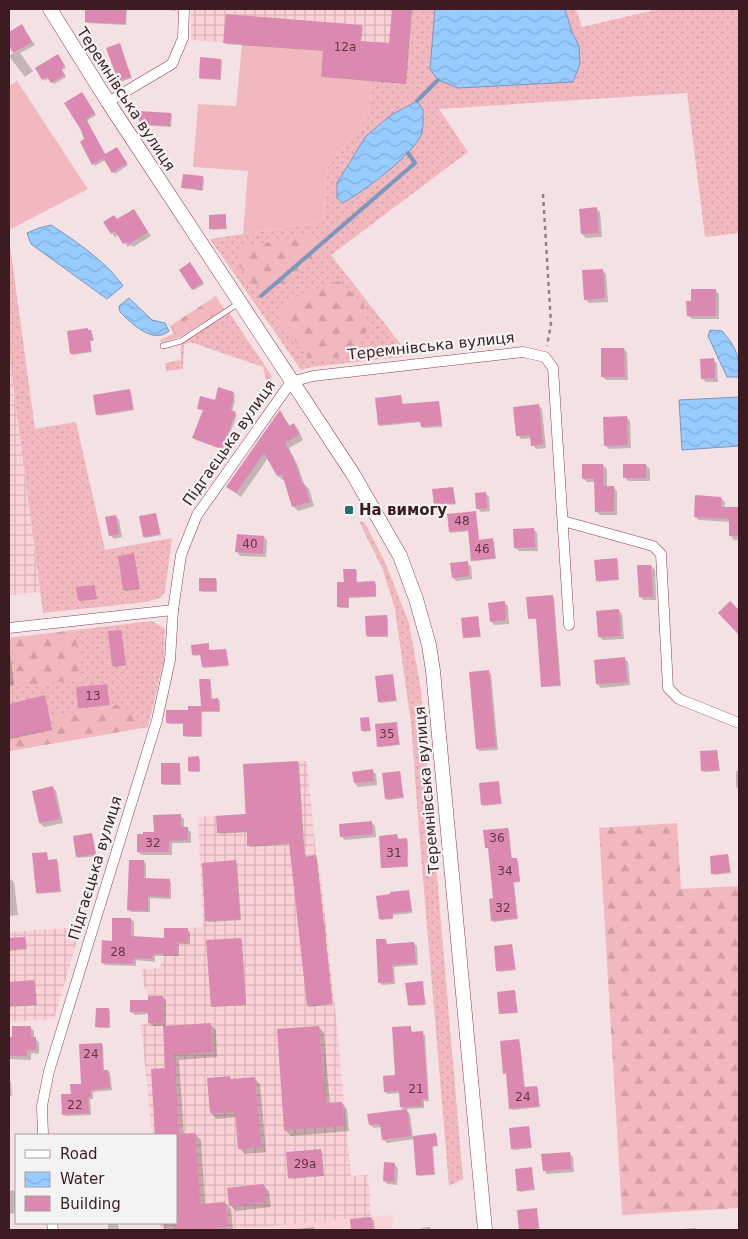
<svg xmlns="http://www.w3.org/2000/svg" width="748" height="1239" font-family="'DejaVu Sans',sans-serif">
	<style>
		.built { fill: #fad1d6 }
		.industrial { fill: url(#industrial-grid) }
		.grass { fill: url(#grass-dots); fill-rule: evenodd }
		.forest { fill: url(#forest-firs) }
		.wetland { fill: url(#wetland-marsh) }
		.garden { fill: #f2b8c0 }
		.water { fill: url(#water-waves); stroke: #7c96bc }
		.shadow { fill: #0003 }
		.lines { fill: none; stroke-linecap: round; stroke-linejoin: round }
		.stream { stroke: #7c96bc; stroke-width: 4 }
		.building { fill: #dc89b2 }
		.service-casing { stroke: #8d3f50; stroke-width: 6 }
		.minor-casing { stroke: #8d3f50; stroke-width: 11 }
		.tertiary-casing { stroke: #8d3f50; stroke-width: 15 }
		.path { stroke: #967c80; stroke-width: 2.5; stroke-dasharray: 4 4; stroke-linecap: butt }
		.service { stroke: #fff; stroke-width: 5 }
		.minor { stroke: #fff; stroke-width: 10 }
		.tertiary { stroke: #fff; stroke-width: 14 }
		.poi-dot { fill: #26706b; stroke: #f3f3f3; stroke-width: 2 }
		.labels { text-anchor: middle; stroke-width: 4.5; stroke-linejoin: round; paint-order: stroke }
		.number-label { font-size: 12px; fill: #643645 }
		.street-label { font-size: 15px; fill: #3c1b21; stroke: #f3f3f3 }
		.poi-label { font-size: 15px; font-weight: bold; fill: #3c1b21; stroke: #f3f3f3; text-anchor: start }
	</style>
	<defs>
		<pattern id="industrial-grid" width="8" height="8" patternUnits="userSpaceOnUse" patternTransform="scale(1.25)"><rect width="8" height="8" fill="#fad1d6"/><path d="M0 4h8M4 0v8" fill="none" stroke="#d7b3b7"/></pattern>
		<pattern id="grass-dots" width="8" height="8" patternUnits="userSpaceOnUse" patternTransform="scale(1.25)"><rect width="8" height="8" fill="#f2b8c0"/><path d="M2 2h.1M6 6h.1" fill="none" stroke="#d09ea5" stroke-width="1.8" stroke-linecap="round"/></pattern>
		<pattern id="forest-firs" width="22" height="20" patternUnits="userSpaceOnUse" patternTransform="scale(1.25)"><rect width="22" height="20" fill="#f2b8c0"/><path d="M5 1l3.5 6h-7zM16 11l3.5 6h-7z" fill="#d09ea5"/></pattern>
		<pattern id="wetland-marsh" width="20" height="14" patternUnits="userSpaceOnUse" patternTransform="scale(1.25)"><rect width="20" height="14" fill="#f2b8c0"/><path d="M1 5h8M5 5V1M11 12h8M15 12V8" fill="none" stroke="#d09ea5"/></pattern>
		<pattern id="water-waves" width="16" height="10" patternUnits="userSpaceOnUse" patternTransform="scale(1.25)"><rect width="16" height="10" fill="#98cbff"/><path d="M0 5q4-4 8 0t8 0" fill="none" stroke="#84aeda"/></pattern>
	</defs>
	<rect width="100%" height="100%" fill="#f4e1e3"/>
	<!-- built -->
	<path class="built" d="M393,1215L392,1230H226L371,1217Z"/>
	<!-- industrial -->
	<g class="industrial">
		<path d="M191,9H411L405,83L321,76L322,50L191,40Z"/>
		<path d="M9,353L40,592L9,595Z"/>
		<path d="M307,761L316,855L321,879L335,1007L351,1176L368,1175L371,1217L226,1230H161L160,1223H176V1135H152L141,1025L148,1023V996L143,983L142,969L160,968L164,954L188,928L203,927L198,817L245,814L243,764Z"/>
		<path d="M81,927L54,1019L9,1022V932Z"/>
	</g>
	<!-- grass -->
	<g class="grass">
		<path d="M411,9H435L430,69L580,64L579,46L572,32L565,9H576L582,27L659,9H739V233L705,237L687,93L439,109L468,152L331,255L410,356L312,367L301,370L210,239L323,222L328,166L369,115L372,80L405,82ZM421,135C402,162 372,187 343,202Z"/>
		<path d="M9,238L35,429L76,422L105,550L172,538L165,592L160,598L146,602L43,613L9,353Z"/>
		<path d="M229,312L271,375C272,384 271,389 265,396L267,384L263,367L190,342L184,345L183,369L166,371L165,363L181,360V343Z"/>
		<path d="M359,521L365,523L385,562L409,623L421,690L463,1179L449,1186L419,831L411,722L405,681L395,609L383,570Z"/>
		<path d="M152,621L165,629L164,660L148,727L9,751V638Z"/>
	</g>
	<!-- forest -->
	<g class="forest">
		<path d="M310,234L324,251L286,285H252L238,264L239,248Z"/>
		<path d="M339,281L364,304L368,328L358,349L333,358H309L277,319L295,296Z"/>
		<path d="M216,296L224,309L182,336L161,343L160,340L174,333L170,326Z"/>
		<path d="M75,630L81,679L17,687L11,638Z"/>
		<path d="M121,704L148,727L9,751V740L58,731L55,716Z"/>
		<path d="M677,823L681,889L739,886V1208L622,1215L599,828Z"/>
	</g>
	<!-- wetland -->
	<path class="wetland" d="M215,302L218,308L178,333L175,327Z"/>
	<!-- garden -->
	<g class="garden">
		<path d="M242,44L323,50L321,76L372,80L369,115L328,166L323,222L243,234L248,171L193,167L198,104L236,106Z"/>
		<path d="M17,81L88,189L9,230V86Z"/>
	</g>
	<!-- water -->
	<g class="water">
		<path d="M435,9H565L572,32L579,46L580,64L573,82L458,88L438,80L430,69Z"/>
		<path d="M417,101L423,110C423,118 424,130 420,137C408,159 365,190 343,203L337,198V183L366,136L391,115Z"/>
		<path d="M51,225C74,240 108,263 123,286L107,299L31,244L27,233L39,228Z"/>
		<path d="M129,298L152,320L165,323L169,331C153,345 131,323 120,312L119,306Z"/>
		<path d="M710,330L722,331C737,348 739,355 739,377H727L708,336Z"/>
		<path d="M739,397V446L682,450L679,400Z"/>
	</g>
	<!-- shadow -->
	<g class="shadow">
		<path d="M86,9H127L126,25L87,23L86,21Z"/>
		<path d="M167,9H177L176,11L168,10Z"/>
		<path d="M384,9H412L406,84L323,77L322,76L324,51L226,44L225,42L361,26L363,27L361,43L390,45L393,11L386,10Z"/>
		<path d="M22,26L35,45L20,53L33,71L25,77L9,56L18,50L9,34Z"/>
		<path d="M119,44L132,78L120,82L119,81Z"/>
		<path d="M59,57L66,68L62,70L66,77L54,84L49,78L45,81L37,69Z"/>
		<path d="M221,60L222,61L221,80L201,79L200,78Z"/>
		<path d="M83,95L96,115L87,121L106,156L118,150L128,165L115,174L105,160L95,166L82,142L86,140Z"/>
		<path d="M170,114L172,115L171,127L141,125L140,124Z"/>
		<path d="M202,177L204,179L203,191L183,187Z"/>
		<path d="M596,209L600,212L602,237L586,238L582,234Z"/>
		<path d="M134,211L151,236L133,247L131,245L128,247L119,235L115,237L112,233L118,220Z"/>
		<path d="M225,215L227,229L212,230L210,229Z"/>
		<path d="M192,265L204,284L194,290L193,289Z"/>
		<path d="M602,270L606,274L608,302L589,303L586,300Z"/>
		<path d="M715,290L719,294V319H692L688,316L692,302Z"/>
		<path d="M87,329L92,333L94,341H90L92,352L73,355L72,354Z"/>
		<path d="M624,349L627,353L628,380H606L603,377Z"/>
		<path d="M713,360L717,363L718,382H706L703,379Z"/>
		<path d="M129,390L131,392L134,410L99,416L97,414Z"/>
		<path d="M233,393L235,395L234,399L235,400L232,412L237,415L224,450L196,440L194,438L204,411L199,408Z"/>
		<path d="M401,397L403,405L439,402L442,427L423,428L421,422L380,426L379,425Z"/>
		<path d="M539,406L542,409L546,448L536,449L533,445L532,438L521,439L518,435Z"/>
		<path d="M280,412L290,426L294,424L298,429L303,440L289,448L298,466L304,484L309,489L314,506L298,511L293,506L285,479L283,480L278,476L268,458L241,497L228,487Z"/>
		<path d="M627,418L630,421L631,448L609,449L605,445Z"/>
		<path d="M603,465L607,469V487H613L617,491V515H600L596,511V482H587L583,478Z"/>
		<path d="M646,465L650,469V481H628L624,477Z"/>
		<path d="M453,488L456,504L436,506L435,504Z"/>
		<path d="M485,493L489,497L490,511L481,512L477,508Z"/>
		<path d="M721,498L725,502L724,508H739V540H734L731,536V522L699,520L695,517Z"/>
		<path d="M475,512L479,541L492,540L494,541L496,559L474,561L469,531L451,533L450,531Z"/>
		<path d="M156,514L161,535L145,538L144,536Z"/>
		<path d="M115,516L119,520L122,537L114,539L110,535Z"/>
		<path d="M533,529L537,533L538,551H519L515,548Z"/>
		<path d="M264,537L267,541L266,557L240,556L237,552Z"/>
		<path d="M134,555L140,589L126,591L124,590Z"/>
		<path d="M616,559L618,561L619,580L599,582L597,580Z"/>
		<path d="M467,563L471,566L472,579L456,581L453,577Z"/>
		<path d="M651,566L655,570L656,600H644L640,597Z"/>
		<path d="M355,570L357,571V583H375L376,584V597L349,598V608H340L339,607L345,584Z"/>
		<path d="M216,579L217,581V592H202L200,590Z"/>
		<path d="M94,586L97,599L80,601L79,600Z"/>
		<path d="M553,597L554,598L561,686L543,687L542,686L537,619H530L529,618Z"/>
		<path d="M504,603L508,606L509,624L494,625L491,621Z"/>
		<path d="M618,610L622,614L624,639L603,640L599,637Z"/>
		<path d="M386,617L388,618V637H368L367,636Z"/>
		<path d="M478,617L481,637L465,638L464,637Z"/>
		<path d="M121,631L126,665L115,667L113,665Z"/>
		<path d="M9,645L14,685L9,686Z"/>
		<path d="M208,645L210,651L226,650L227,652L229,666L204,668L203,667L202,655L194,656L193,654Z"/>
		<path d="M624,659L628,662L630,685L601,688L597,684Z"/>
		<path d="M488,671L491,674L498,750L480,751L477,749Z"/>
		<path d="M392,675L397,701L380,703L379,702Z"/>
		<path d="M209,680L211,682L212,700L218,699L220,701V712H202V737H186L184,735V724H169L168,722L189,711L202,708Z"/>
		<path d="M106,685L110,705L81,708L79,707Z"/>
		<path d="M44,696L52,730L10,739L9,705Z"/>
		<path d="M369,719L371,731L364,732L362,730Z"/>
		<path d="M396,723L400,745L380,747L378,746Z"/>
		<path d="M717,751L720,771L704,772L702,770Z"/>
		<path d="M199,758L200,759V772H190L189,770Z"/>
		<path d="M298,762L299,764L305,858L316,857L317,858L333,1004L309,1007L308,1005L291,844L250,847L248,832L220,834L218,832L247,815Z"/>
		<path d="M179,764L180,766L181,785H164L162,784Z"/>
		<path d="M372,771L376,774L377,785L358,787L355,783Z"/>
		<path d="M736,771H739V789L736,787Z"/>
		<path d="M400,772L404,798L388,800L386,799Z"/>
		<path d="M498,783L502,804L484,806L482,804Z"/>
		<path d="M53,788L56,791L63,823L44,827L40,823L34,792Z"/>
		<path d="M180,816L184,819V829H187L191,832V843H172V855H142L138,852L155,833Z"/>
		<path d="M372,823L375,826L376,837L345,840L341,836Z"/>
		<path d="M508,829L509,830L512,860L518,861L520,882L514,883L518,919L494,922L492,920L495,899L490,849L487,848Z"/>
		<path d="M92,834L96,856L79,858L77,857Z"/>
		<path d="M397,836L399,840H406L408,841V867L384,868L383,867Z"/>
		<path d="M46,853L48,861L56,860L58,862L61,892L38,894L37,892Z"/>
		<path d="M728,856L731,873L714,875L712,873Z"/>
		<path d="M144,861L146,864V879L169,880L171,882V899L150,898V912H131L128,910Z"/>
		<path d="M236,862L237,863L241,920L208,922L206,920Z"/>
		<path d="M9,878L14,882L18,915L9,916Z"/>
		<path d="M409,892L412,913L393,915V919L381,920L380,919Z"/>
		<path d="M131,919L134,922V937L166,939L187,930L190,932V944H179V956H155V962L136,960V966L105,965L102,963L113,942Z"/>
		<path d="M25,938L27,949L9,951V939Z"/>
		<path d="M241,939L242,940L246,1005L213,1007L212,1006Z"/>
		<path d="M386,940L388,945L414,944L417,946L418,965L394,967L395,984L382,985L379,982Z"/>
		<path d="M512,946L516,970L499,972L498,970Z"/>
		<path d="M34,981L35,983L37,1005L9,1007V983Z"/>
		<path d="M422,983L426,1005L410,1006L409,1005Z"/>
		<path d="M515,992L518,1013L502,1014L500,1013Z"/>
		<path d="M163,997L166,1000V1027L210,1024L216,1030L217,1057L179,1060L184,1135L195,1134L201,1140L205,1205L225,1203L231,1209L233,1230H164L163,1223H176V1135H156L152,1070L166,1069L164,1026H153L149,1023V1014L135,1015L131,1012L149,1001Z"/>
		<path d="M109,1010L110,1011V1028H98L97,1026Z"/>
		<path d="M319,1027L324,1033L330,1104L341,1103L347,1109L349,1131L291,1136L285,1130L278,1030Z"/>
		<path d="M410,1027L413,1033H422L425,1035L429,1101H424V1108L405,1109L410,1114L413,1137L436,1135L437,1136L438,1146L433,1147L435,1175L418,1176L417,1175L414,1139L387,1143L383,1139L381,1127L374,1128L370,1125L404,1110L401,1107L400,1093L388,1094L385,1092L384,1077L396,1076Z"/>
		<path d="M31,1028L34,1031V1038L39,1042V1054L31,1053V1060L9,1059V1038H14Z"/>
		<path d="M518,1040L520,1042L525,1088L537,1087L538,1089L540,1107L512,1110L511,1108L507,1074L504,1073Z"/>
		<path d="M101,1044L103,1046L104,1071H108L110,1073L112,1090L93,1092V1099H90L91,1115L66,1116L63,1114L82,1085Z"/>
		<path d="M229,1077L232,1080L254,1078L260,1084L266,1152L245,1154L239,1148L237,1117L217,1119L211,1113Z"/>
		<path d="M9,1081L11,1082L12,1096H9Z"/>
		<path d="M529,1127L532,1148L514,1150L512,1149Z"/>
		<path d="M321,1151L322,1152L324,1176L290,1179L289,1177Z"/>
		<path d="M569,1153L573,1157L574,1172L547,1174L544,1170Z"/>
		<path d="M394,1164L398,1168L397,1185L388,1184L384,1181Z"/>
		<path d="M531,1168L535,1190L520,1192L518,1190Z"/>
		<path d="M263,1185L269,1191L271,1207L236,1211L231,1206Z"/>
		<path d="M15,1190L16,1192V1213L9,1214V1191Z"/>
		<path d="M536,1210L540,1230H521L518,1211Z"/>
		<path d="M371,1218L374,1221L375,1230H352L351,1220Z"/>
		<path d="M108,1223H118L119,1230H99L108,1229Z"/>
		<path d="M313,1227L317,1230H289Z"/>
		<path d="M430,1227L431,1230H421V1228Z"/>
		<path d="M696,1228L698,1230H667Z"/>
	</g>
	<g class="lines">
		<!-- stream -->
		<g class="stream">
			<path d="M417,101L438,80"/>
			<path d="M261,296L415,163L408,153"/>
		</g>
	</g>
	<!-- building -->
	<g class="building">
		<path d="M85,9H126L125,24L85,22Z"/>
		<path d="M392,9H411L405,83L321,76L323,50L223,43L226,14L362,25L360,41L389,43Z"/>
		<path d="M22,24L32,42L13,53L9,46V32Z"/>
		<path d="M120,43L131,77L118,81L106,48Z"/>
		<path d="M58,54L65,66L61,69L65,75L51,83L47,77L42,80L35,68Z"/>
		<path d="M200,57L221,59L220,79L199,78Z"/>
		<path d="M82,92L95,113L86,119L105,154L117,147L127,163L112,173L103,158L92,165L80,142L84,139L81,130L64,103Z"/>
		<path d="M139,111L171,113L170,126L139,124Z"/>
		<path d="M183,174L203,176L202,190L181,188Z"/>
		<path d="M597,207L599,233L581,234L579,209Z"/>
		<path d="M134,209L148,232L129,244L127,242L123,244L115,231L111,234L103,222L114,215L117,219Z"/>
		<path d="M226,214V228L209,229V215Z"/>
		<path d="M190,262L203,282L192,290L179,270Z"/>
		<path d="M603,269L605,298L584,300L582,270Z"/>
		<path d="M691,289H716V316H687L686,301H691Z"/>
		<path d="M88,328V330H91L93,340H90L91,351L70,354L67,331Z"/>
		<path d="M601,348H624L625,377H601Z"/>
		<path d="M714,358L715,378L701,379L700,359Z"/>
		<path d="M218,387L234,392L232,396L234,397L230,410L236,412L222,449L192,438L203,410L197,409L200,396L215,400Z"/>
		<path d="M130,389L133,409L96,415L93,395Z"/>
		<path d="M401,395L402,404L439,401L442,425L421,427L420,421L378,425L375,398Z"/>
		<path d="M539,404L543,444L531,446L530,435L516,436L513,407Z"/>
		<path d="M280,410L289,426L294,423L299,435L285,443L294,460L302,483H304L310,502L292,507L282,474L277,476L264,453L236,493L226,487Z"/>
		<path d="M627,416L628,445L604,446L603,417Z"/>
		<path d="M582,464H603L604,486H614V511L595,512L594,478L582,479Z"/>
		<rect x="623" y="464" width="23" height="14"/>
		<path d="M453,487L455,503L434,505L432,489Z"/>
		<path d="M486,492L487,508L476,509L475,493Z"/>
		<path d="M695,495L721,497V507H739V536H729V519L694,517Z"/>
		<path d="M476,511L479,540L493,538L495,558L471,561L468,530L449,532L447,514Z"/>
		<path d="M156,513L160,534L143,537L139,516Z"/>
		<path d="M116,515L119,534L109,536L105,517Z"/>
		<path d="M534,528L535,547L514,548L513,529Z"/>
		<path d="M237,534L264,536L263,554L235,552Z"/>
		<path d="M134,553L139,588L123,590L118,556Z"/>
		<path d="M617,558L618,579L596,581L594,560Z"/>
		<path d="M468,561L469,576L452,578L450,563Z"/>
		<path d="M637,565H651L653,597H639Z"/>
		<path d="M343,569H356V582L375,581L376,596L349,597L348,607H337V582H344Z"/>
		<rect x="199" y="578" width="17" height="13"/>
		<path d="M95,585L96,598L78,600L76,587Z"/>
		<path d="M553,595L560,685L541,687L536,618L528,619L526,597Z"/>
		<path d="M505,601L506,620L490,622L488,603Z"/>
		<path d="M730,601L739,610V635L718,613Z"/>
		<path d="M619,609L621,636L598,637L596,611Z"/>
		<path d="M387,615V636H366L365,616Z"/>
		<path d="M478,616L480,636L463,638L461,618Z"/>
		<path d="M121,630L125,664L112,666L108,631Z"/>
		<path d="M209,643V650L226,649L228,665L202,667L200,654L192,655L191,645Z"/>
		<path d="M625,657L627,682L596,684L594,660Z"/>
		<path d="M489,670L496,747L476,749L469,672Z"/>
		<path d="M393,674L396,700L378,702L375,676Z"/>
		<path d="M199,679H210L211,699L218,698L219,711H201V736H183V723H166V710H188V706H201Z"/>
		<path d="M107,684L109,704L78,708L76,687Z"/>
		<path d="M45,695L52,729L9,737V704Z"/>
		<path d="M369,717L370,730L361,731L360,718Z"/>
		<path d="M397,722L399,744L377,747L375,724Z"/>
		<path d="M717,750L719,770L701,771L700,751Z"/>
		<path d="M199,756V771H188V757Z"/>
		<path d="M298,761L304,857L316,855L332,1003L307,1006L289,843L247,846V831L217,833L216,816L246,814L243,764Z"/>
		<rect x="161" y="763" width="19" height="21"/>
		<path d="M373,769L374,781L354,783L352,772Z"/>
		<path d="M400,771L403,797L385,799L382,773Z"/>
		<path d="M499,781L501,803L481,805L479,783Z"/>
		<path d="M53,786L60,819L39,823L32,791Z"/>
		<path d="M181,814V827H188V840L169,841V852H137V834H143V832H154L153,815Z"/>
		<path d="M372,821L373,834L340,837L339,824Z"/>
		<path d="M508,828L511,858H517L520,881L513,882L517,918L491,921L489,899L493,898L488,848H485L483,830Z"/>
		<path d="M92,833L96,854L76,857L73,836Z"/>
		<path d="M397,834L398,839L407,838V866L381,868L379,836Z"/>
		<path d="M47,852L48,860L57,859L60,891L36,893L32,853Z"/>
		<path d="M728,854L730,872L711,874L710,856Z"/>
		<path d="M129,860H144V878L170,879L169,897L148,896V911L127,910Z"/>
		<path d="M236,860L240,919L205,921L202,863Z"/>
		<path d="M409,890L412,911L392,913L393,918L379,919L376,896L390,894V892Z"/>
		<path d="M112,918H131V936L164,938V928H188V942H177V954H153L152,959L134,958L133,964L101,963L102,940L112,941Z"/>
		<path d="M25,937L26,948L9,949V938Z"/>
		<path d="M241,938L246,1004L211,1007L206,940Z"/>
		<path d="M376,939H386V944L414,942L416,963L392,965L393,982L378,983Z"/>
		<path d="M512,944L515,969L496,971L494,946Z"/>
		<path d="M34,980L36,1004L9,1006V982Z"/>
		<path d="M423,981L425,1004L408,1005L405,983Z"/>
		<path d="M515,990L517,1012L499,1014L497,992Z"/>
		<path d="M148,996H163V1023H148V1012H130V1000H148Z"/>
		<path d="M96,1008H109V1027H95Z"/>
		<path d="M211,1023L212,1052L174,1054L179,1134L195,1133L200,1204L225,1202L228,1227L199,1230H176V1135H155L151,1069L165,1068L163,1026Z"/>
		<path d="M12,1026H31V1037H36V1050H27V1056H9V1037H12Z"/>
		<path d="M319,1026L325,1103L342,1102L344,1126L284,1130L277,1029Z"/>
		<path d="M411,1026V1032L423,1031L428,1099H422V1106L400,1107L399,1091L384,1092L383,1076L395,1075L392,1027Z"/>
		<path d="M519,1039L524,1087L537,1086L539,1106L509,1109L506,1073L503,1074L500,1041Z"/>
		<path d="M102,1043L103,1070H108L110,1088L91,1090V1097H88L89,1113L62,1115L61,1094H71L70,1084H81L79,1044Z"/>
		<path d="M230,1076V1079L255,1077L261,1147L238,1149L235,1112L210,1113L207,1078Z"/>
		<path d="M407,1109L411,1136L382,1140L380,1124L369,1125L367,1114Z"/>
		<path d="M529,1126L531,1147L511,1149L509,1128Z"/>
		<path d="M436,1133L437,1145L432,1146L434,1174L416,1175L413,1136Z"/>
		<path d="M321,1149L323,1175L288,1178L286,1152Z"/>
		<path d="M570,1152L571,1169L543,1171L541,1154Z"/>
		<path d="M384,1162L395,1163L394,1182L383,1181Z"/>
		<path d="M532,1167L534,1189L517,1191L515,1169Z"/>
		<path d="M264,1184L266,1202L229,1206L227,1188Z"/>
		<path d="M537,1208L539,1228L519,1230L517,1210Z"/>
		<path d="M371,1217L373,1230H351L350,1219Z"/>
	</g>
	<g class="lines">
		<defs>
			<path id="service" d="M163,346L181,341L239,303"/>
			<g id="minor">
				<path d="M108,102L172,64L183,38L184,9"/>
				<path d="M563,521L653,546L661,554L668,688L679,699L739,723"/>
				<path d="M9,628L173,610"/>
				<path d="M43,1135L42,1106L49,1071L157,720L170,660L173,610L181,555L197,515L291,382L313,376L523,352L545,357L553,368L569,625"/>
				<path d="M52,1223L53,1230"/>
			</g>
			<path id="tertiary" d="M50,9L108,102L353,474L400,556L416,599L429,645L433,671L485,1230"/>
		</defs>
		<!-- service casing -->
		<use href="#service" class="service-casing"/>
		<!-- minor casing -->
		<use href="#minor" class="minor-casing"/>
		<!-- tertiary casing -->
		<use href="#tertiary" class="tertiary-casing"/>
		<!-- path -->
		<path class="path" d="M543,194L551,324L547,346"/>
		<!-- service -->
		<use href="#service" class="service"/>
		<!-- minor -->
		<use href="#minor" class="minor"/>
		<!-- tertiary -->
		<use href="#tertiary" class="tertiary"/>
	</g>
	<!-- markers -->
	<rect class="poi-dot" x="344" y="505" width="10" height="10" rx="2.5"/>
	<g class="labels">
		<!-- number labels -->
		<g class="number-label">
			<text x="345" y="51">12а</text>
			<text x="462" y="525">48</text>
			<text x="250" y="548">40</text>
			<text x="482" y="553">46</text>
			<text x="93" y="700">13</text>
			<text x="387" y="738">35</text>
			<text x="497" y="842">36</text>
			<text x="153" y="847">32</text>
			<text x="394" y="857">31</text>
			<text x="505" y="875">34</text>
			<text x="503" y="912">32</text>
			<text x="118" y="956">28</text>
			<text x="91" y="1058">24</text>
			<text x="416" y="1093">21</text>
			<text x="523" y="1101">24</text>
			<text x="75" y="1109">22</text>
			<text x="305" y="1168">29а</text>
		</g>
		<!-- street labels -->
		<g class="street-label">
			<text transform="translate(126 99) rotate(57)" y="5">Теремнівська вулиця</text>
			<text transform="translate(431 346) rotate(-6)" y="5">Теремнівська вулиця</text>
			<text transform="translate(229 443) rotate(-55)" y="5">Підгаєцька вулиця</text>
			<text transform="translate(427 790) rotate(-95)" y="5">Теремнівська вулиця</text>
			<text transform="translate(95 868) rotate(-73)" y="5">Підгаєцька вулиця</text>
		</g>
		<!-- poi labels -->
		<g class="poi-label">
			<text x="359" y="515">На вимогу</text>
		</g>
	</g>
	<!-- border -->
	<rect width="748" height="1239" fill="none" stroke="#3c1b21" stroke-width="20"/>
	<!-- legend -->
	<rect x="15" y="1134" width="162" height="90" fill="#f3f3f3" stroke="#aa9d9f"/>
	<rect x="25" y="1150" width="25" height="8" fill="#ffffff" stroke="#aa9d9f"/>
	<text x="60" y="1159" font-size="15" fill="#3c1b21">Road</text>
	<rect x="25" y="1172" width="25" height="15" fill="url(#water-waves)" stroke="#aa9d9f"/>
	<text x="60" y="1184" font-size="15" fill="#3c1b21">Water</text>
	<rect x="25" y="1196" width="25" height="15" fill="#dc89b2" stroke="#aa9d9f"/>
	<text x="60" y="1209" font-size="15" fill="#3c1b21">Building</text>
</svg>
